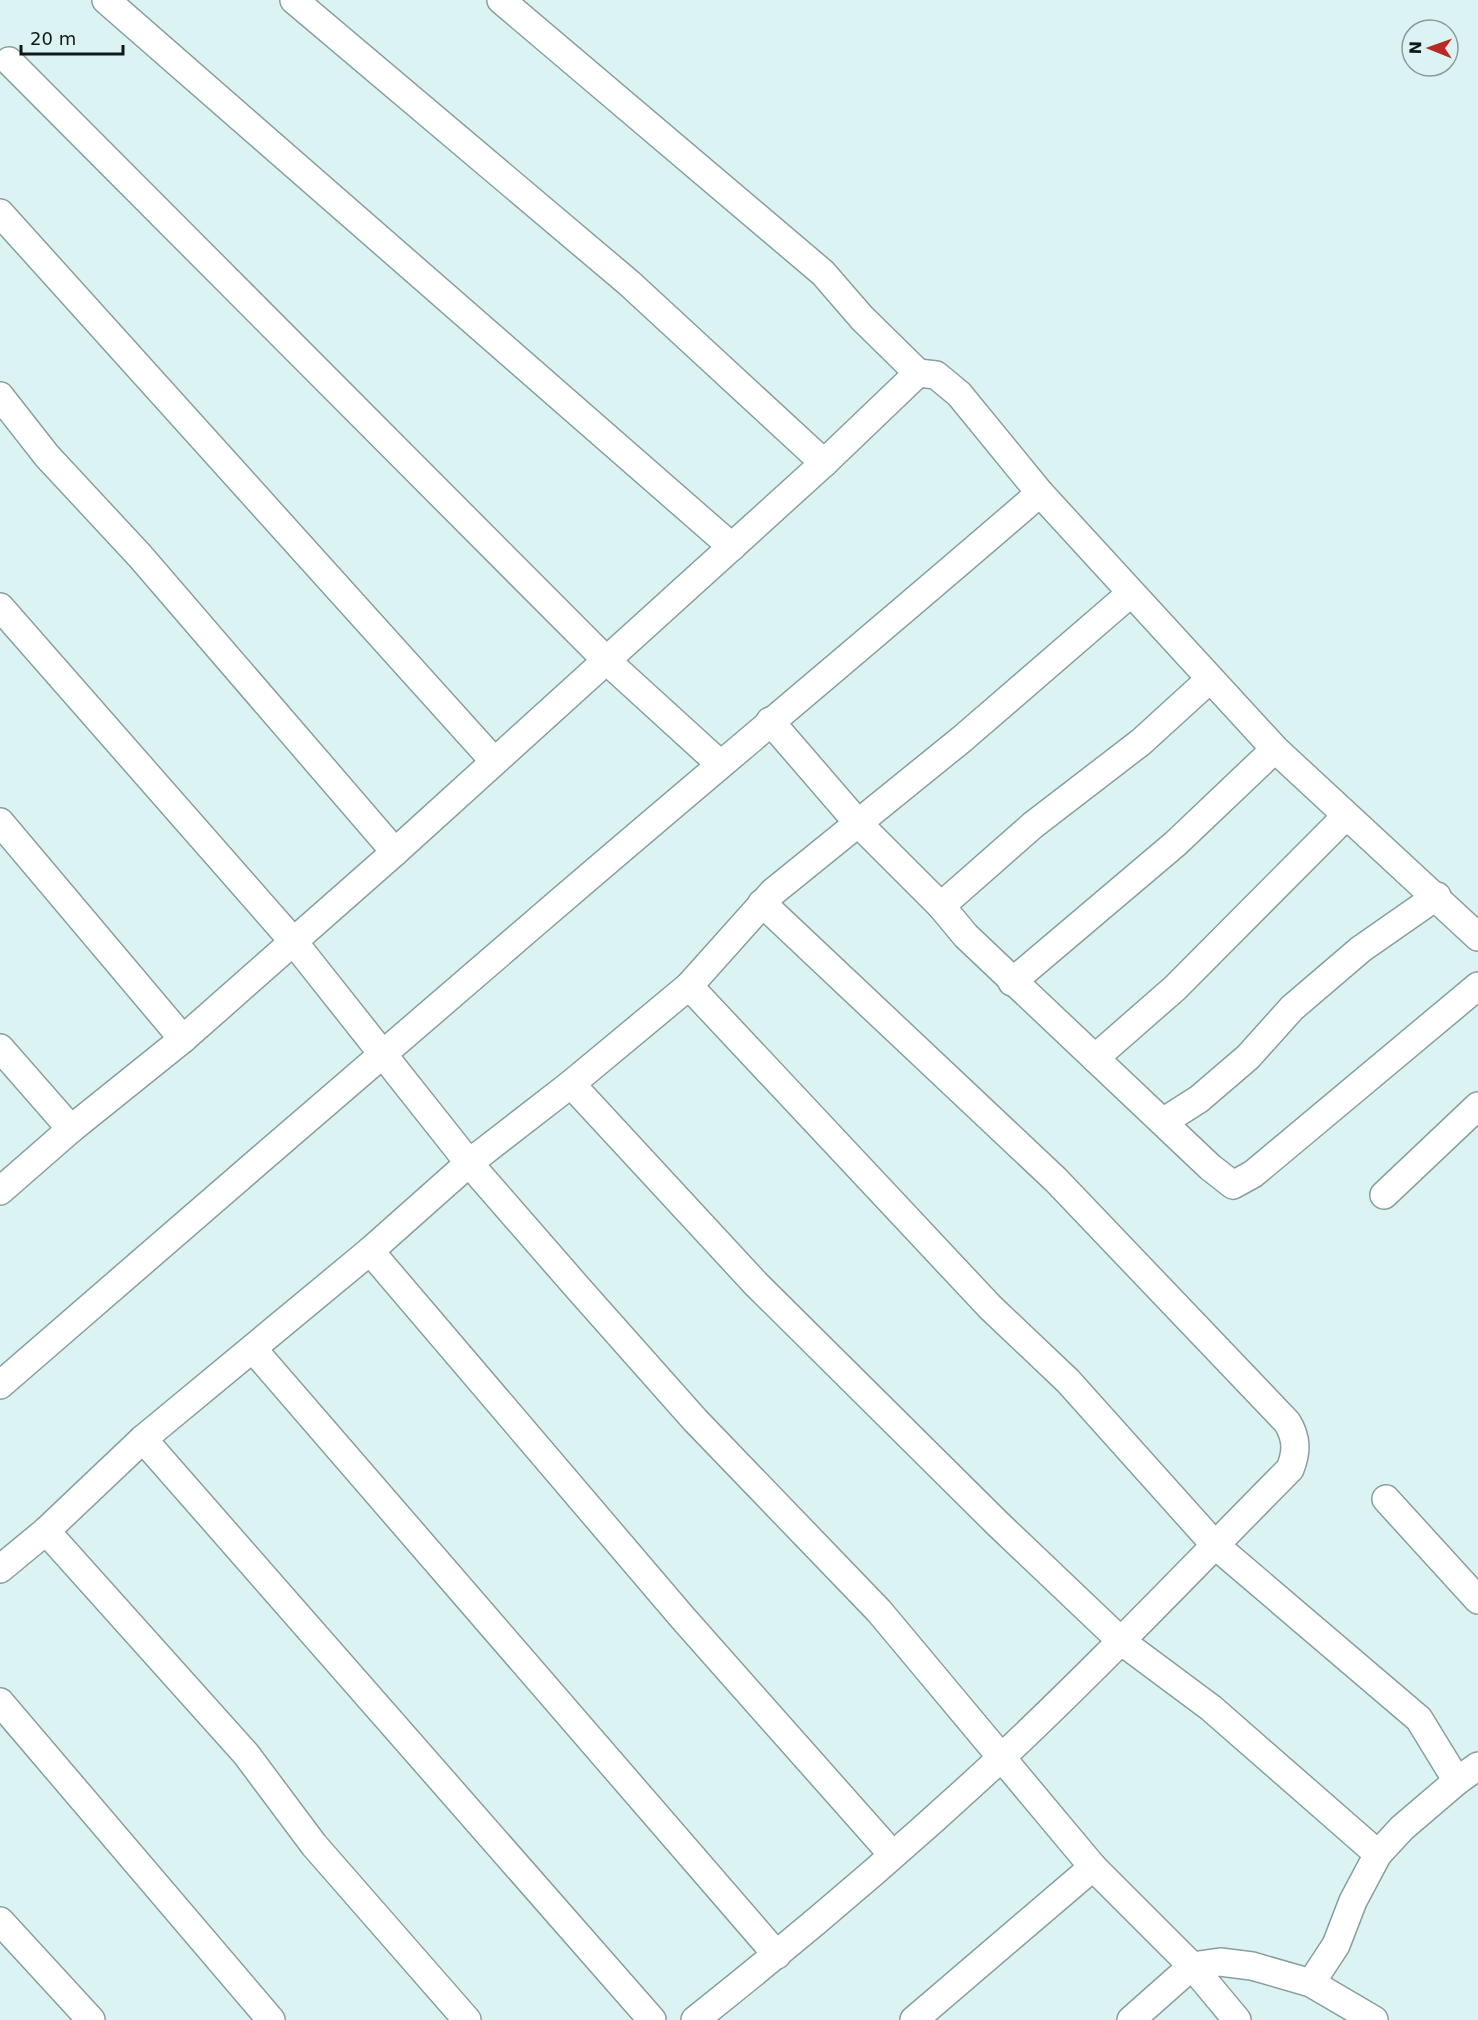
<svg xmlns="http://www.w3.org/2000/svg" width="1478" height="2020" font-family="'DejaVu Sans',sans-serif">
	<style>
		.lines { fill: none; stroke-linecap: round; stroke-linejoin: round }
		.minor-casing { stroke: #899f9f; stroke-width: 30 }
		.minor { stroke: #fff; stroke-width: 27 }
	</style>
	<rect width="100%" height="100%" fill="#dcf3f4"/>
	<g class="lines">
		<defs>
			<g id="minor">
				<path d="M106,0L732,547"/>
				<path d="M294,0L629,283L824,463"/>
				<path d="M501,0L823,273L862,318L918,373"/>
				<path d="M9,61L607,661L720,764"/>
				<path d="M0,213L494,761"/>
				<path d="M0,396L47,456L140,556L395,852"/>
				<path d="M0,607L293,941L469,1163L577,1287L695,1420L879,1611L1093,1867L1192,1966L1237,2020"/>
				<path d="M770,721L858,823L941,906L966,936L1210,1167L1233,1185L1253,1174L1478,986"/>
				<path d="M0,822L183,1039"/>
				<path d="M941,906L1033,825L1141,742L1209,680"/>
				<path d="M1012,982L1175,844L1275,749"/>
				<path d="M689,986L990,1307L1068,1381L1215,1545L1419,1719L1457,1781L1402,1828L1378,1854L1353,1901L1336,1945L1311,1983"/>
				<path d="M0,1048L71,1129"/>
				<path d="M1095,1058L1175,988L1346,816"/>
				<path d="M571,1084L756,1284L998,1524L1121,1641L1211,1708L1378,1854"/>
				<path d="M1163,1122L1199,1099L1248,1057L1292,1008L1361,949L1437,896"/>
				<path d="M0,1191L71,1129L183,1039L395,852L824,463L918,373L936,375L959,394L1040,493L1275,749L1478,937"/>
				<path d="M1384,1195L1478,1106"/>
				<path d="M370,1251L682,1617L892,1854"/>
				<path d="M253,1349L777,1955"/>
				<path d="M0,1385C181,1229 360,1072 542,917C707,775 875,636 1040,493"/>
				<path d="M143,1439L652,2020"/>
				<path d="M1386,1499L1478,1600"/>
				<path d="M46,1531L246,1754L314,1845L467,2020"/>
				<path d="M0,1569L46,1531L143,1439L370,1251L469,1163L571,1084L689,986L773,892L962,739L1131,593"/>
				<path d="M0,1702L271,2020"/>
				<path d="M1457,1781L1478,1766"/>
				<path d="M0,1921L91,2020"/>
				<path d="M695,2020C800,1937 903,1849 1001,1758C1100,1665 1194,1566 1290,1469C1297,1452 1297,1438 1287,1422L1056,1180L762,903"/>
				<path d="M914,2020L1093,1867"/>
				<path d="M1131,2020L1192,1966L1220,1962L1252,1966L1311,1983L1374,2020"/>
			</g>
		</defs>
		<!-- minor casing -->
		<use href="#minor" class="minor-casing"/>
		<!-- minor -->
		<use href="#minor" class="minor"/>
	</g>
	<!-- north arrow -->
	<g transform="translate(1430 48) rotate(271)"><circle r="28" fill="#dcf3f4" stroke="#8a9b9c" stroke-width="1.5"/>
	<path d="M0-4.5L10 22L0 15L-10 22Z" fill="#b72921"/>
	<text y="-9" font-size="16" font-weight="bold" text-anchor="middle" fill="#101818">N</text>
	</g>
	<!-- scale -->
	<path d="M21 45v9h102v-9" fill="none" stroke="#101818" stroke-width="3"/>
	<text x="30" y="45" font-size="18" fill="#101818" stroke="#dcf3f4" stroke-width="4.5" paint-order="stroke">20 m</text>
</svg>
